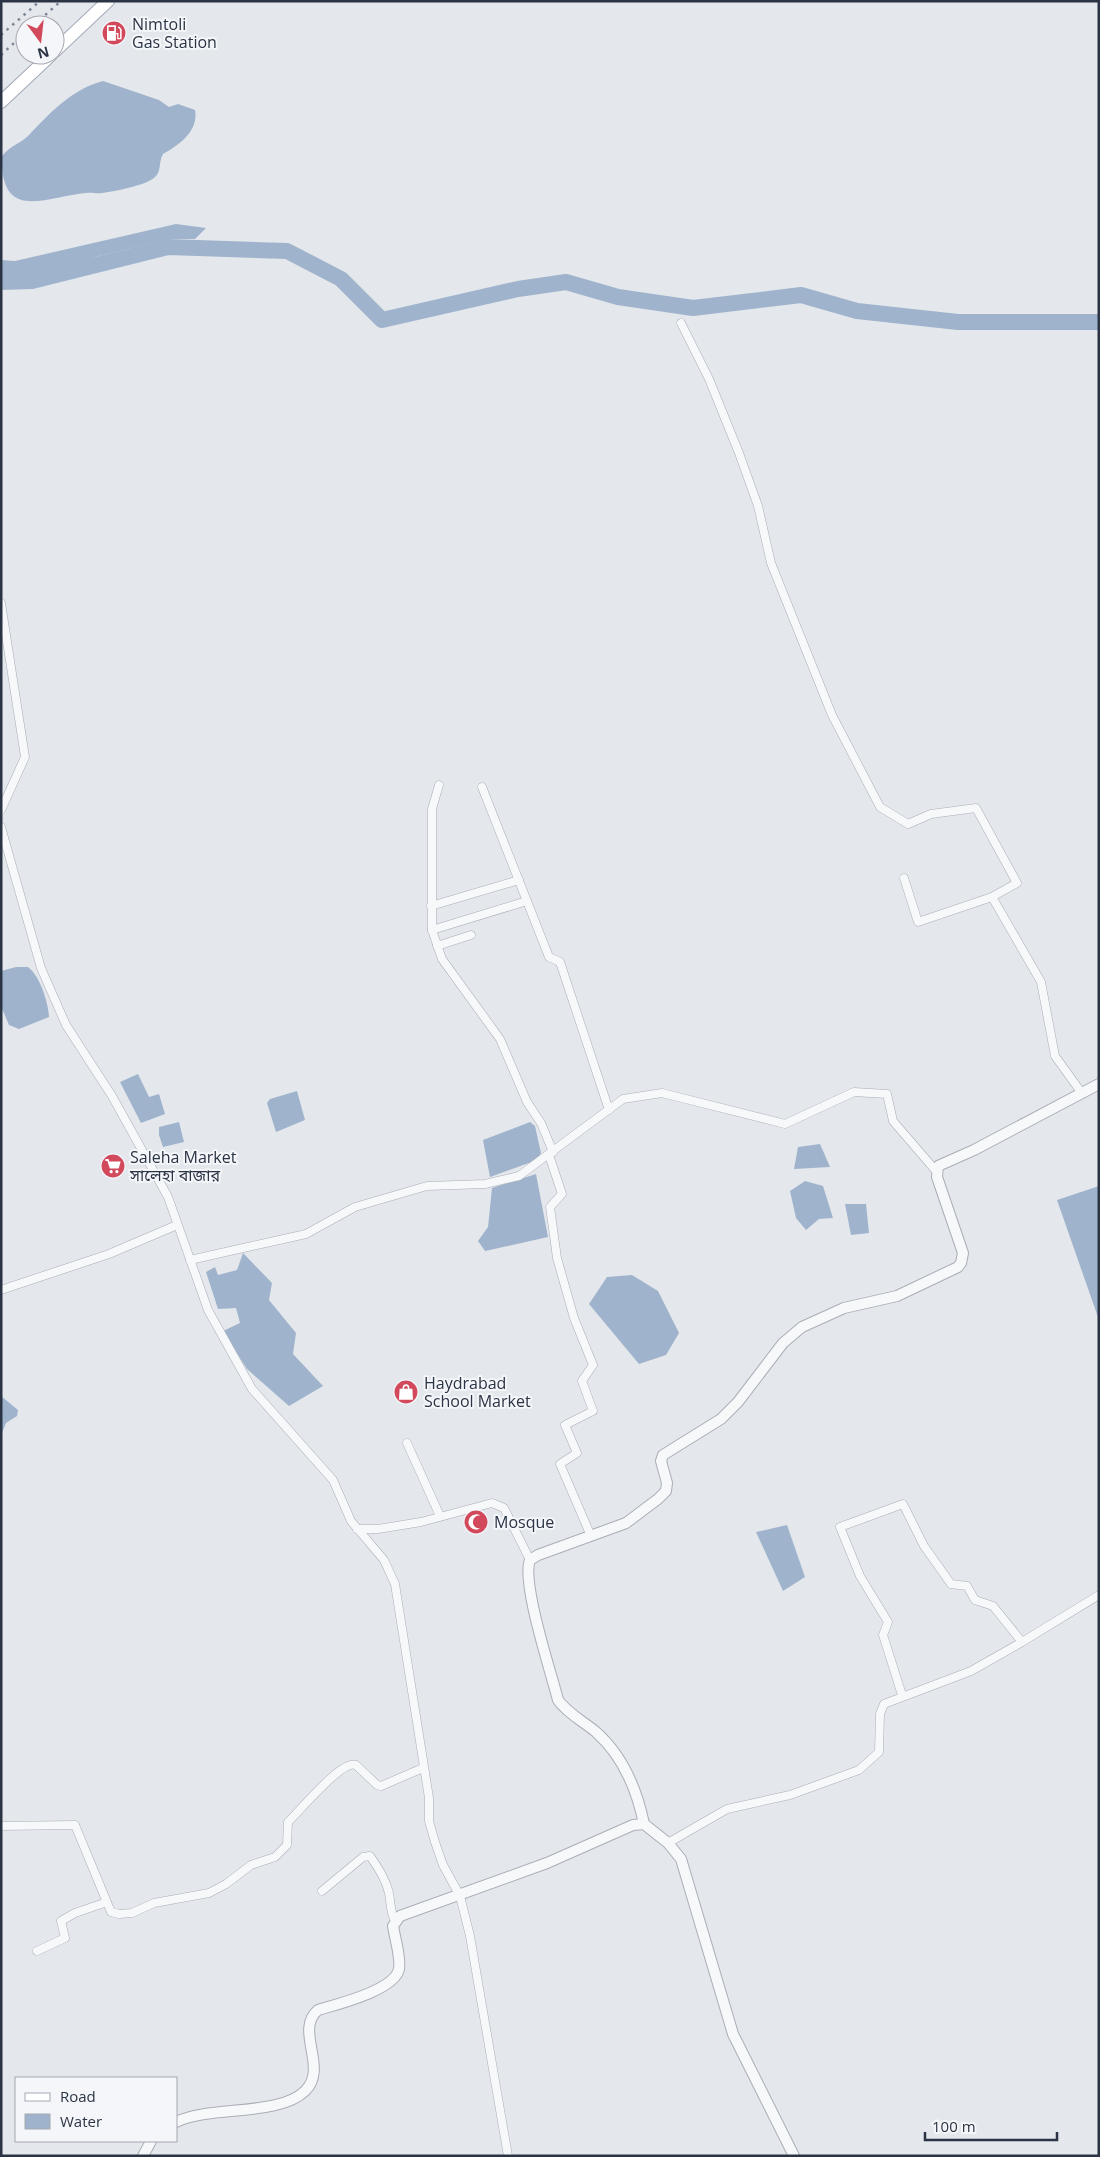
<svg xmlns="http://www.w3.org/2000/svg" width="1100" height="2157" font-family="'Open Sans','Noto Sans Bengali',sans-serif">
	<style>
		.water { fill: #9fb4cc }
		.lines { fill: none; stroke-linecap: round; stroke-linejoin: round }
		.river { stroke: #9fb4cc; stroke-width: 16 }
		.minor-casing { stroke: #a9aeb7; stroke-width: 9 }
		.tertiary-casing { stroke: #a9aeb7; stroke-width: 12 }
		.primary-casing { stroke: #a3abb8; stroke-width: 14 }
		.minor { stroke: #f7f8fa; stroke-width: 8 }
		.tertiary { stroke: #f7f8fa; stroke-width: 10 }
		.primary { stroke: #fff; stroke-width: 12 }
		.rail { stroke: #7d8696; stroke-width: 2.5; stroke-dasharray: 2.5 5; stroke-linecap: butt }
		.labels { text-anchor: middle; stroke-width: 4; stroke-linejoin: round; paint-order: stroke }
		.poi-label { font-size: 16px; fill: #2b3445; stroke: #f4f6f9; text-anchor: start }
	</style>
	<rect width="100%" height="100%" fill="#e4e7ec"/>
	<!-- water -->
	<g class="water">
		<path d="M103,81L159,100L169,107L178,104L195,110C199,131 179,145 163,154C158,163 162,172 154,178C146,185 112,192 102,193C96,194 91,192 86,193C47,196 0,224 2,156C12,144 20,144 29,135C50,113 72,89 103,81Z"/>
		<path d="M176,224L206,228L195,239H169L95,257L56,274L1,281V260L15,261Z"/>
		<path d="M16,967H28C40,976 48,1002 49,1017L19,1029L9,1025L1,1006V971Z"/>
		<path d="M138,1074L149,1097L159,1094L165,1114L141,1123L120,1082Z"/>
		<path d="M297,1091L305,1120L276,1132L267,1103L270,1099Z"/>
		<path d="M179,1122L184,1142L163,1147L159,1135V1127Z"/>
		<path d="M530,1122L535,1126L541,1153L537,1160L490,1177L483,1140Z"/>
		<path d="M820,1144L830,1167L794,1169L798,1147Z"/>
		<path d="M536,1174L548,1237L485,1251L478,1241L488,1227L492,1188Z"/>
		<path d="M805,1181L823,1186L833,1218L819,1219L806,1230L796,1218L790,1191Z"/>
		<path d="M1099,1186V1320L1057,1200Z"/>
		<path d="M845,1204H866L869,1233L851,1235Z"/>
		<path d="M243,1253L272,1283L269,1300L296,1333L293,1354L323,1386L289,1406L247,1369L223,1331L240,1323L236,1308L218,1309L206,1272L215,1267L218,1275L237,1270Z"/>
		<path d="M632,1275L658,1291L679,1333L666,1355L639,1364L589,1304L607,1277Z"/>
		<path d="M1,1396L18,1410L17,1416L6,1423L1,1435Z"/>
		<path d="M787,1525L805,1577L783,1591L756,1532Z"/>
	</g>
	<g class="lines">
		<!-- river -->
		<path class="river" d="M1,282L32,281L168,247L287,251L341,279L382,320L518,289L566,282L618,297L693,308L801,295L857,311L958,322H1099"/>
		<defs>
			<g id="minor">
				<path d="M681,323L709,379L739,453L758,506L771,563L832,715L880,807L908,824L931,814L976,808L1017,883L992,897L1041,982L1055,1056L1081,1092"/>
				<path d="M1,603L25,757L1,810"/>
				<path d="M439,785L432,809V930L442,959L500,1039L527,1102L541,1123L553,1152"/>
				<path d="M482,787L549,957L560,962L609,1110"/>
				<path d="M1,827L41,968L66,1025L112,1096L168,1197L208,1310L252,1389L333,1480L351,1521L384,1560L395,1584L429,1798V1821L435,1842L443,1865L460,1896L470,1936L508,2156"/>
				<path d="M904,878L918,922L992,897"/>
				<path d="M431,906L519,880"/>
				<path d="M432,930L527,901"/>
				<path d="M437,946L471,935"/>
				<path d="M549,1155L562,1194L550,1207L557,1258L574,1318L593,1365L582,1381L593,1411L565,1425L577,1453L560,1464L591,1536"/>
				<path d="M190,1260L306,1234L355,1207L427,1186L485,1184L519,1176L623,1099L662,1093L785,1124L854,1092L887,1094L893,1121L936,1171"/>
				<path d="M1,1290L109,1254L177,1225"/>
				<path d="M407,1443L440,1516"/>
				<path d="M357,1529H378L421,1522L492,1503L504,1508L530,1560"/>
				<path d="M902,1695L883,1635L888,1622L860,1576L840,1527L903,1504L924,1546L951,1584L967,1586L975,1600L993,1606L1022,1642"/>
				<path d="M1,1826L75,1825L111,1912L119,1914L132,1913L154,1903L209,1893L226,1884L251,1865L275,1857L287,1845L288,1822C300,1811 342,1759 356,1765L377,1785L381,1786L423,1768"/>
				<path d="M668,1843L727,1809L790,1795L859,1770L879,1752L880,1714L884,1704L971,1671L1022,1642L1099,1595"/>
				<path d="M322,1891L363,1857L370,1856C378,1867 386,1880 389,1893C391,1904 390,1911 395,1921"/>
				<path d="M37,1951L65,1938L61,1921L75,1913L107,1902"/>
			</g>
			<g id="tertiary">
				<path d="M644,1824C637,1790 623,1756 596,1732C583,1721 568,1714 558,1700C551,1672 521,1582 530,1560L538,1555L626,1523L658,1499L666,1491L667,1483L661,1461L663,1455L721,1419L738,1402L783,1343L802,1327L844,1308L897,1296L958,1267L961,1263L963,1253L937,1177L938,1166L974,1150L1099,1084"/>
				<path d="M176,2122C211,2105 278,2117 305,2091C329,2068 294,2030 318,2010C338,2004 395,1990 399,1969C401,1957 395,1939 393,1926L400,1916L547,1863L633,1825L644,1824L668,1843L681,1859L733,2034L794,2156"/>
				<path d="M143,2156L151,2141"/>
			</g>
			<g id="primary">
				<path d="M55,51L108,1"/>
				<path d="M1,102L51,55"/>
			</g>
		</defs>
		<!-- minor casing -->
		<use href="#minor" class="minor-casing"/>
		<!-- tertiary casing -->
		<use href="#tertiary" class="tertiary-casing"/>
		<!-- primary casing -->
		<use href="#primary" class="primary-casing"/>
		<!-- minor -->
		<use href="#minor" class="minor"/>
		<!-- tertiary -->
		<use href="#tertiary" class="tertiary"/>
		<!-- primary -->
		<use href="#primary" class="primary"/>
		<!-- rail -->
		<g class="rail">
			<path d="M34,25L61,1"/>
			<path d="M1,35L40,1"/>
			<path d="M1,55L25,33"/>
		</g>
	</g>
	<!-- icons -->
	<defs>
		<symbol id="fuel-disc" viewBox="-11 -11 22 22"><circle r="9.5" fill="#d1495b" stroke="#f4f6f9"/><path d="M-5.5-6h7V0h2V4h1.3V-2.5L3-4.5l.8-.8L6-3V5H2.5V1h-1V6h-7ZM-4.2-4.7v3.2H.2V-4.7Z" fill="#fff"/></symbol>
		<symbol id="supermarket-disc" viewBox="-11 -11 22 22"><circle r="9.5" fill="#d1495b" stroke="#f4f6f9"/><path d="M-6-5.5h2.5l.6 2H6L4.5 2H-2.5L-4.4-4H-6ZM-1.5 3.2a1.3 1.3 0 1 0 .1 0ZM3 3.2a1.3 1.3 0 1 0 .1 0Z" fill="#fff"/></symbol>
		<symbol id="shop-disc" viewBox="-11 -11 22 22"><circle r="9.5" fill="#d1495b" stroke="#f4f6f9"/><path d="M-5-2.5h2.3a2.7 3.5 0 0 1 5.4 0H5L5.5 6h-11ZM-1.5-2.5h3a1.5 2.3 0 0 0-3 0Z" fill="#fff"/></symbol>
		<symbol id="mosque-disc" viewBox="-11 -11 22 22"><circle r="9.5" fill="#d1495b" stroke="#f4f6f9"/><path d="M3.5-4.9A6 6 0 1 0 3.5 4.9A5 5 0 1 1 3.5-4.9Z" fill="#fff"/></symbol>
	</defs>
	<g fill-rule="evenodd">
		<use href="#fuel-disc" x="100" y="19" width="28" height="28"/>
		<use href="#supermarket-disc" x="99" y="1152" width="28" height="28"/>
		<use href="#shop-disc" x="392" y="1378" width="28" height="28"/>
		<use href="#mosque-disc" x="462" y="1508" width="28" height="28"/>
	</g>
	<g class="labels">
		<!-- poi labels -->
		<g class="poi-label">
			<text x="132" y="30">Nimtoli<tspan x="132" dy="18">Gas Station</tspan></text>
			<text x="130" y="1163">Saleha Market<tspan x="130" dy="18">সালেহা বাজার</tspan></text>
			<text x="424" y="1389">Haydrabad<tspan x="424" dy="18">School Market</tspan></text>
			<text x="494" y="1528">Mosque</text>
		</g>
	</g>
	<!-- border -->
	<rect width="1100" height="2157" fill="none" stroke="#2b3445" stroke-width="5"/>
	<!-- legend -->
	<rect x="15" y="2077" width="162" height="65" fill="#f4f6f9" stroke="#a4a8b1"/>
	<rect x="25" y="2093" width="25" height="8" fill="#ffffff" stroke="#a4a8b1"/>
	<text x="60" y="2102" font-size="15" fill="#2b3445">Road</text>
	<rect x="25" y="2114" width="25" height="15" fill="#9fb4cc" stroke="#a4a8b1"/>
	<text x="60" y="2127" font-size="15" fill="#2b3445">Water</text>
	<!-- north arrow -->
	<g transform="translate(40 40) rotate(165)"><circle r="24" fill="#f4f6f9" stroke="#a4a8b1"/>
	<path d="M0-4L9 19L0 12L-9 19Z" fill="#d1495b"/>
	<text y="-8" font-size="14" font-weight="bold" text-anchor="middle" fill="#2b3445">N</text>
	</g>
	<!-- scale -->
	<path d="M925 2132v8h132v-8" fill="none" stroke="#2b3445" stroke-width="2.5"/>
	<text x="932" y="2132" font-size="15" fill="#2b3445" stroke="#f4f6f9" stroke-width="4" paint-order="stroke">100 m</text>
</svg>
